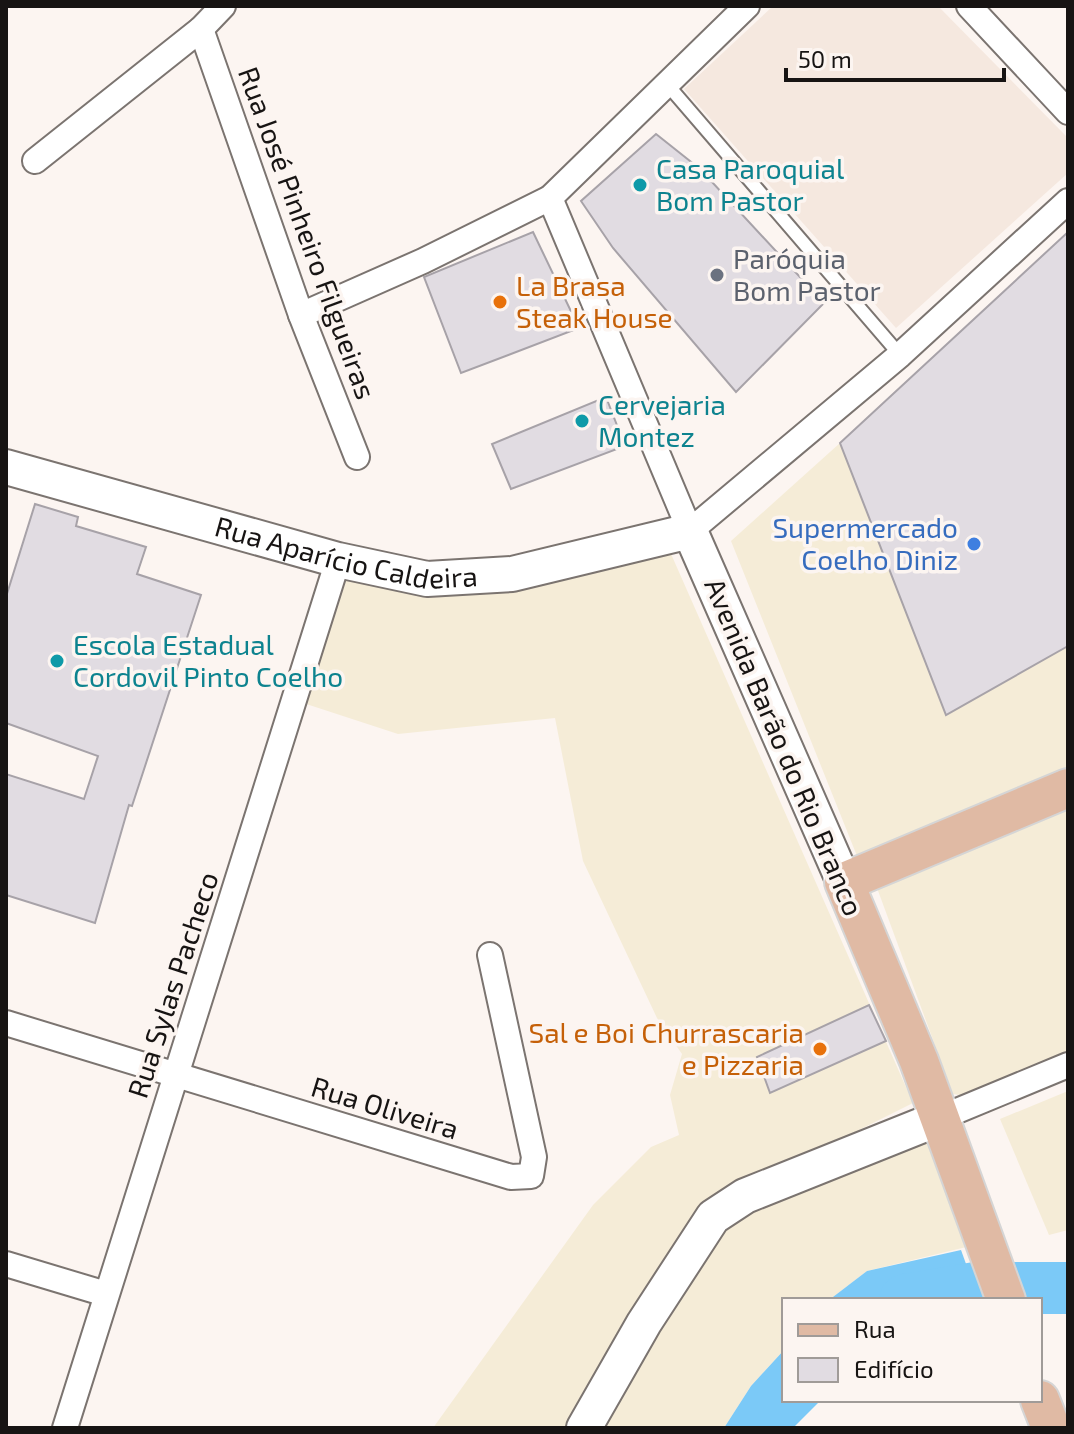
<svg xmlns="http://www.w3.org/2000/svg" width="1074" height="1434" font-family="'Exo 2',sans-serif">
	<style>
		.commercial { fill: #f5ecd7 }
		.built { fill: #f5e8df }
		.water { fill: #7bc9f7 }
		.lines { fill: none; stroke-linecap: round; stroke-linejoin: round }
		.river { stroke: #7bc9f7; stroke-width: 52 }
		.building { fill: #e1dce2; stroke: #a7a2a8; stroke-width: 2 }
		.lane-casing { stroke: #7b7470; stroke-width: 16 }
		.street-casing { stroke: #7b7470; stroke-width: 28 }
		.secondary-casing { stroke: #7b7470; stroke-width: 38 }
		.primary-casing { stroke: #d5d5d5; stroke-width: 42 }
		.lane { stroke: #fff; stroke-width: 12 }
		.street { stroke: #fff; stroke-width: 24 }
		.secondary { stroke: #fff; stroke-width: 34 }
		.primary { stroke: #e0baa4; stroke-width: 38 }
		.culture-dot { fill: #0f9aa8; stroke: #fcf5f1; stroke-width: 3 }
		.worship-dot { fill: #6b7280; stroke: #fcf5f1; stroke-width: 3 }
		.food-dot { fill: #e8710a; stroke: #fcf5f1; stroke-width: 3 }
		.shop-dot { fill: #3f7fe0; stroke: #fcf5f1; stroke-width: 3 }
		.labels { text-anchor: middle; stroke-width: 7; stroke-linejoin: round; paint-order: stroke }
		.culture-label { font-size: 28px; fill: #0d838f; stroke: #fcf5f1; text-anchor: start }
		.street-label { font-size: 28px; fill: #171413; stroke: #fcf5f1 }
		.worship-label { font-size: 28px; fill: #5b616d; stroke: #fcf5f1; text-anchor: start }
		.food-label { font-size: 28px; fill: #c56008; stroke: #fcf5f1; text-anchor: start }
		.shop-label { font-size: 28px; fill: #366cbe; stroke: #fcf5f1; text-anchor: end }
	</style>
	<rect width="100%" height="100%" fill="#fcf5f1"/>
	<!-- commercial -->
	<g class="commercial">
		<path d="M840,443L1068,646V774L857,856L731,541Z"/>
		<path d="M664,538L913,1103L859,1130L841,1156L940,1118L987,1242L867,1271L829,1300H784V1350L751,1386L724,1428H433L593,1205L651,1147L679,1135L670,1095L682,1054L657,1018L583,861L555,718L398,734L294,700L338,560L427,578Z"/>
		<path d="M1068,802V1050L966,1096L953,1094L877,888Z"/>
		<path d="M1068,1091V1230L1049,1235L1000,1119Z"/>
	</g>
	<!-- built -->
	<path class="built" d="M773,6H938L1068,138V173L896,328L684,89Z"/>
	<!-- water -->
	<g class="water">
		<path d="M961,1250L979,1300H829L867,1271Z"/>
		<path d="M784,1350V1400H821L793,1428H724L751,1386Z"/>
	</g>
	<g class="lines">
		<!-- river -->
		<path class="river" d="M905,1300L976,1288H1068"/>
	</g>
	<!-- building -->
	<g class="building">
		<path d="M656,134L700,169L824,303L736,392L613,248L581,201Z"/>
		<path d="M533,232L579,328L461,373L424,277Z"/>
		<path d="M1068,232V646L946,715L840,443Z"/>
		<path d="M606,397L625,446L511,489L492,444Z"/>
		<path d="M35,504L78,517L76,526L146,547L137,574L201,595L132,806L129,805L95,923L6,895V774L84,799L98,756L6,723V597Z"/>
		<path d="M869,1005L886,1041L770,1093L757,1057Z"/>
	</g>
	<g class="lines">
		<defs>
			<path id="lane" d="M666,83L900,355"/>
			<g id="street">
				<path d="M969,6L1068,112"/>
				<path d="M201,29L301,315L357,457"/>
				<path d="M35,161L201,29L223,6"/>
				<path d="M550,198L690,531L900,355L1068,201"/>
				<path d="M301,315L423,261L550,198L747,6"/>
				<path d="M6,1023L511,1177L531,1176L534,1157L490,955"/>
				<path d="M940,1118L1068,1065"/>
				<path d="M6,1264L106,1294"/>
				<path d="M65,1428L338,560"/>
			</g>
			<g id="secondary">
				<path id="s1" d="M6,467L338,560L427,579L512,574L690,531L844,882"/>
				<path d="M584,1428L644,1323L713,1217L745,1196L940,1118"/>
			</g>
			<g id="primary">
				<path d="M1006,1300L919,1061L844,882L1068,788"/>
				<path d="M1040,1400L1051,1428"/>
			</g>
		</defs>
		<!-- lane casing -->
		<use href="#lane" class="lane-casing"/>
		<!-- street casing -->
		<use href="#street" class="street-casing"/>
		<!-- secondary casing -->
		<use href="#secondary" class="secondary-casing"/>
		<!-- primary casing -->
		<use href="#primary" class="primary-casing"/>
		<!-- lane -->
		<use href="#lane" class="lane"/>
		<!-- street -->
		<use href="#street" class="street"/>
		<!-- secondary -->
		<use href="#secondary" class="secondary"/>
		<!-- primary -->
		<use href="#primary" class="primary"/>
	</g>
	<!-- markers -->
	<g class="culture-dot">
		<circle cx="640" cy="185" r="8"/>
		<circle cx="582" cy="421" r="8"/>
		<circle cx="57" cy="661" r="8"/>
	</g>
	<circle class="worship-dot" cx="717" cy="275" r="8"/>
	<g class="food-dot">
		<circle cx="500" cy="302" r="8"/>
		<circle cx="820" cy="1049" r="8"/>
	</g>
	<circle class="shop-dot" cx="974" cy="544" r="8"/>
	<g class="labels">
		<!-- culture labels -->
		<g class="culture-label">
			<text x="656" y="179">Casa Paroquial<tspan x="656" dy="32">Bom Pastor</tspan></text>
			<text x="598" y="415">Cervejaria<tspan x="598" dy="32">Montez</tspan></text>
			<text x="73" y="655">Escola Estadual<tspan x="73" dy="32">Cordovil Pinto Coelho</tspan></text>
		</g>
		<!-- street labels -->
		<g class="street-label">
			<text transform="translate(307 233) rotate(70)" y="10">Rua José Pinheiro Filgueiras</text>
			<text dy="10" stroke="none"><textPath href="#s1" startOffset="352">Rua Aparício Caldeira</textPath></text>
			<text transform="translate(784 747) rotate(67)" y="10">Avenida Barão do Rio Branco</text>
			<text transform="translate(173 985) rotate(-72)" y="10">Rua Sylas Pacheco</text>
			<text transform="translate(385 1108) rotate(17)" y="10">Rua Oliveira</text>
		</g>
		<!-- worship labels -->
		<g class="worship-label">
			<text x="733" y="269">Paróquia<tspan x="733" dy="32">Bom Pastor</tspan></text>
		</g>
		<!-- food labels -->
		<g class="food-label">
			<text x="516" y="296">La Brasa<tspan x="516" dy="32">Steak House</tspan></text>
			<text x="804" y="1043" text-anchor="end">Sal e Boi Churrascaria<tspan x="804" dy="32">e Pizzaria</tspan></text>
		</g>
		<!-- shop labels -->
		<g class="shop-label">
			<text x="958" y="538">Supermercado<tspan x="958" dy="32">Coelho Diniz</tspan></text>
		</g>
	</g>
	<!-- border -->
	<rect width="1074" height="1434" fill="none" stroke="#171413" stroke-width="16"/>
	<!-- legend -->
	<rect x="782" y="1298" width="260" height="104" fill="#fcf5f1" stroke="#a09b98" stroke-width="2"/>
	<rect x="798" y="1324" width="40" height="12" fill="#e0baa4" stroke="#a09b98" stroke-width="2"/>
	<text x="854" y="1338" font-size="24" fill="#171413">Rua</text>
	<rect x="798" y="1358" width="40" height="24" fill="#e1dce2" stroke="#a09b98" stroke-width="2"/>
	<text x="854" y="1378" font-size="24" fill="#171413">Edifício</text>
	<!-- scale -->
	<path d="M786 68v12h218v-12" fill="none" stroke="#171413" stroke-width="4"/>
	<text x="798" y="68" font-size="24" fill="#171413" stroke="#fcf5f1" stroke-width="6" paint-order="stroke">50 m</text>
</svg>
